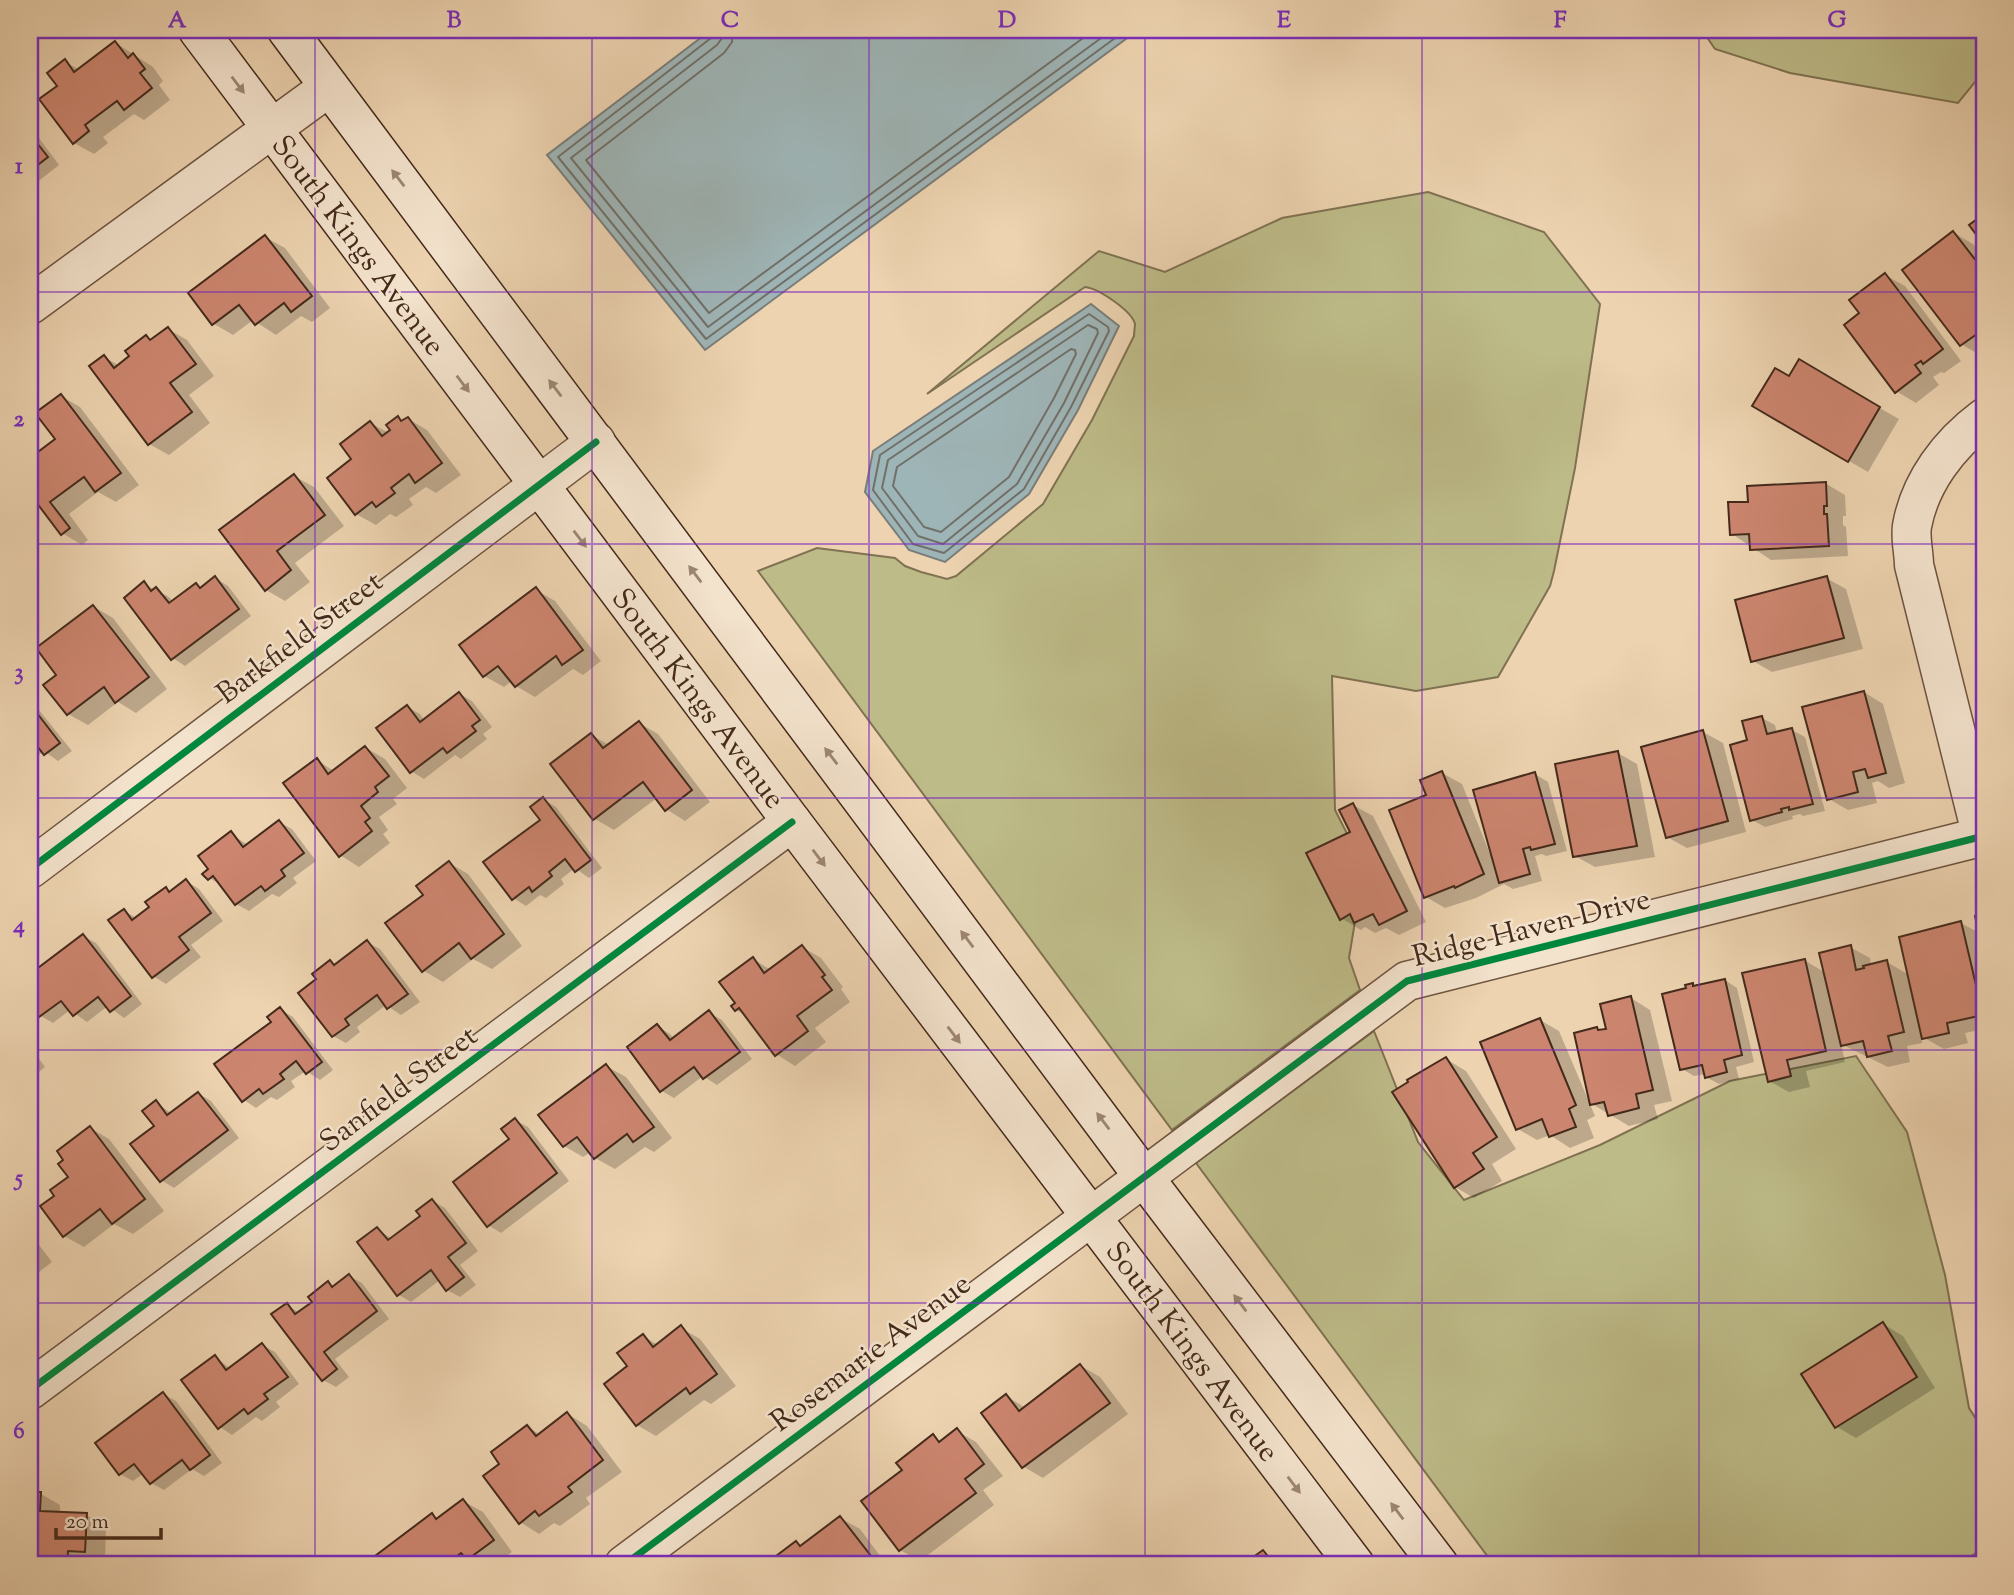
<svg xmlns="http://www.w3.org/2000/svg" width="2014" height="1595" font-family="'Sorts Mill Goudy',serif">
	<style>
		.green { fill: #bdbb88; stroke: #807252; stroke-width: 2 }
		.water { fill: #9eb5b7; stroke: #7a7d79; stroke-width: 2 }
		.shadow { fill: #0003 }
		.lines { fill: none; stroke-linecap: round; stroke-linejoin: round }
		.shore { stroke: #717069; stroke-width: 2 }
		.building { fill: #cc856f; stroke: #442a1b; stroke-width: 2 }
		.minor-casing { stroke: #6e5440; stroke-width: 41 }
		.secondary-casing { stroke: #442a1b; stroke-width: 41 }
		.minor { stroke: #f3e2cc; stroke-width: 38 }
		.secondary { stroke: #f3e2cc; stroke-width: 38 }
		.cycleway-casing { stroke: #f3e2cc; stroke-width: 11 }
		.cycleway { stroke: #00873e; stroke-width: 7 }
		.oneway { fill: #9c8674 }
		.grid { fill: none; stroke: #7b2cbf; stroke-width: 2; stroke-opacity: 0.55 }
		.labels { text-anchor: middle; stroke-width: 5; stroke-linejoin: round; paint-order: stroke }
		.street-label { font-size: 30px; fill: #442a1b; stroke: #f3e2cc }
		.neatline { fill: none; stroke: #7b2cbf; stroke-width: 2.5 }
		.grid-label { font-size: 23px; text-anchor: middle; font-weight: bold; fill: #7b2cbf }
	</style>
	<rect width="100%" height="100%" fill="#edd3b0"/>
	<filter id="stains"><feTurbulence type="fractalNoise" baseFrequency=".00286" numOctaves="4"/><feColorMatrix values="0 0 0 0 .2 0 0 0 0 .09 0 0 0 0 .02 0 0 0 .5 -.17"/></filter>
	<radialGradient id="worn" r=".72"><stop offset=".6" stop-color="#630" stop-opacity="0"/><stop offset="1" stop-color="#630" stop-opacity=".3"/></radialGradient>
	<!-- green -->
	<g class="green">
		<path d="M1702,30H1984V71L1958,103L1790,73L1715,49Z"/>
		<path d="M1428,192L1544,232L1600,304L1575,468L1554,571L1550,586L1498,677L1416,691L1332,676L1335,810L1364,867L1349,958L1360,990L1172,1130L758,571L817,548L895,558L905,566L921,572L947,579L956,576L1043,504L1092,420L1134,336C1134,333 1135,326 1135,324C1132,311 1098,288 1085,287L927,394L1099,251L1165,272L1282,218Z"/>
		<path d="M1374,1031L1418,1142L1464,1200L1600,1145L1730,1081L1856,1056L1907,1132L1945,1275L1969,1408L1984,1431V1547L1959,1565H1494L1196,1163Z"/>
	</g>
	<!-- water -->
	<g class="water">
		<path d="M711,30H1138L705,350L547,155Z"/>
		<path d="M1091,304L1119,326L1078,410L1029,494L945,562L909,550L865,492L873,451Z"/>
	</g>
	<!-- shadow -->
	<g class="shadow">
		<path d="M116,43L153,67L163,81L159,85L170,100L144,120L134,114L103,137L108,143L94,154L74,143L59,86L65,62L80,70Z"/>
		<path d="M30,126L59,165L31,187L30,186Z"/>
		<path d="M1954,233L1973,244L1984,259V353L1980,355L1961,344Z"/>
		<path d="M265,237L285,248L330,308L312,322L301,316L276,335L253,320L233,335L214,324L191,293Z"/>
		<path d="M1885,275L1905,286L1961,361L1944,373L1941,372L1933,377L1939,385L1916,403L1896,391L1862,313Z"/>
		<path d="M168,329L187,340L214,376L189,395L210,423L169,455L149,444L104,357L120,366L131,356L146,337L152,341Z"/>
		<path d="M1799,362L1899,419L1868,472L1754,406L1789,378Z"/>
		<path d="M61,396L80,407L139,485L116,502L98,492L69,514L88,540L82,545L62,533L30,491V460L57,439Z"/>
		<path d="M398,418L404,422L408,419L427,430L461,475L436,493L426,487L409,499L413,505L396,517L390,514L376,525L356,514L354,460L370,423L389,433Z"/>
		<path d="M294,476L314,487L344,526L295,563L310,582L285,601L266,590Z"/>
		<path d="M1825,483L1845,495L1846,516H1843V525L1846,527L1848,556L1771,560L1732,534L1750,503Z"/>
		<path d="M215,578L228,586L251,616L185,666L173,658L144,584L169,597L173,602L196,585L202,588Z"/>
		<path d="M1826,578L1846,589L1863,649L1772,672L1753,661Z"/>
		<path d="M536,590L555,601L601,661L583,675L573,669L535,697L516,686L512,681L504,687L484,676L461,646Z"/>
		<path d="M94,607L113,618L167,689L136,713L118,702L88,725L68,714L59,675Z"/>
		<path d="M1864,692L1883,704L1905,783L1889,788L1878,781L1872,783L1877,803L1848,810L1829,799Z"/>
		<path d="M460,694L472,701L492,727L483,734L487,739L461,759L455,755L424,779L411,771L407,707L420,714L424,720Z"/>
		<path d="M30,699L72,751L58,761L44,751L30,762Z"/>
		<path d="M1762,718L1775,725L1777,734L1792,730L1805,737L1825,811L1803,816L1800,814L1792,816L1793,819L1765,827L1752,820L1749,741Z"/>
		<path d="M639,723L658,734L710,802L685,821L666,809L657,798L614,830L595,819L553,764L591,735L609,745Z"/>
		<path d="M1703,732L1723,743L1746,832L1687,848L1667,837Z"/>
		<path d="M366,748L385,759L407,788L393,799L397,804L379,817L388,830L383,834L390,843L359,867L340,855L317,760L334,771Z"/>
		<path d="M1618,753L1637,764L1655,857L1595,867L1575,856Z"/>
		<path d="M1442,773L1462,784L1490,854L1535,774L1548,782L1567,851L1546,856L1542,854L1535,856L1542,881L1513,889L1504,884L1476,898L1445,908L1426,897L1428,796Z"/>
		<path d="M543,799L556,807L602,868L589,878L575,868L561,879L564,884L546,898L540,895L526,906L513,898L542,820Z"/>
		<path d="M1353,805L1373,816L1426,922L1399,935L1386,928L1375,933L1365,927L1361,930L1341,918L1352,832Z"/>
		<path d="M279,822L292,829L316,861L293,878L297,883L279,897L272,894L249,911L236,904L223,886L209,878L231,834L248,845Z"/>
		<path d="M449,863L468,874L522,946L492,969L473,959L443,982L424,971L425,895Z"/>
		<path d="M186,881L199,889L223,921L191,945L201,957L166,984L153,976L124,911L137,918L151,908L166,889L172,892Z"/>
		<path d="M1984,916V1029L1965,1033L1968,1043L1944,1049L1921,1036L1922,1043L1907,1046L1910,1062L1888,1067L1841,1044L1845,1062L1806,1071L1810,1087L1789,1092L1769,1081L1804,960L1826,973L1850,947L1870,958L1871,965L1887,962L1909,975L1961,923L1981,934L1977,917Z"/>
		<path d="M83,936L96,943L142,1004L124,1018L108,1006L87,1022L70,1010L53,1023L41,1016L30,1002V976Z"/>
		<path d="M367,942L380,949L420,1002L401,1015L386,1005L357,1027L360,1032L346,1043L333,1036L330,962L336,966Z"/>
		<path d="M802,947L821,958L843,987L841,989L850,1002L815,1028L826,1042L795,1066L776,1054L747,1016L736,1010L753,959L771,970Z"/>
		<path d="M1725,980L1737,988L1754,1062L1736,1067L1739,1079L1719,1084L1706,1077V1074L1694,1076L1682,1069L1688,989L1692,985L1696,987Z"/>
		<path d="M1631,998L1650,1010L1672,1101L1654,1105L1658,1119L1629,1126L1592,1104L1597,1029L1601,1032L1608,1030Z"/>
		<path d="M280,1009L293,1017L333,1070L320,1080L306,1071L291,1081L295,1087L277,1100L271,1097L256,1108L244,1100Z"/>
		<path d="M709,1013L722,1020L752,1059L717,1085L703,1076L674,1098L662,1091L657,1026L670,1034L674,1039Z"/>
		<path d="M1540,1020L1559,1031L1595,1116L1587,1120L1594,1138L1570,1148L1550,1135L1537,1140L1518,1129Z"/>
		<path d="M30,1046L45,1067L30,1079Z"/>
		<path d="M1446,1059L1466,1071L1516,1149L1492,1164L1502,1181L1474,1198L1455,1187Z"/>
		<path d="M606,1066L626,1077L672,1138L654,1152L645,1147L615,1169L595,1158L591,1152L583,1157L564,1146Z"/>
		<path d="M30,1084L37,1094L30,1099Z"/>
		<path d="M199,1094L211,1101L239,1138L174,1188L161,1180L156,1102L172,1114Z"/>
		<path d="M515,1120L528,1127L569,1181L501,1233L488,1225Z"/>
		<path d="M90,1128L109,1139L164,1211L133,1234L114,1224L84,1247L64,1236L56,1196L70,1177Z"/>
		<path d="M433,1201L445,1208L478,1251L460,1265L476,1285L460,1297L447,1290L440,1280L411,1302L399,1295L377,1229L392,1239L422,1217Z"/>
		<path d="M30,1233L52,1262L39,1272L30,1267Z"/>
		<path d="M349,1276L362,1283L389,1319L335,1359L349,1377L336,1387L323,1380L287,1305L300,1313L314,1302L329,1284L335,1287Z"/>
		<path d="M1883,1324L1903,1336L1935,1388L1856,1438L1837,1427Z"/>
		<path d="M681,1328L700,1339L736,1386L711,1404L704,1400L656,1436L637,1425L629,1366L643,1336L658,1345Z"/>
		<path d="M262,1345L275,1352L299,1384L276,1402L280,1407L262,1421L256,1417L232,1435L220,1427L215,1357L231,1369Z"/>
		<path d="M1081,1366L1100,1377L1128,1414L1043,1478L1024,1467L983,1414L1006,1396L1026,1408Z"/>
		<path d="M163,1394L176,1401L222,1463L204,1476L192,1469L164,1490L151,1483L144,1473L133,1481L120,1474Z"/>
		<path d="M568,1414L587,1426L622,1472L586,1498L590,1504L560,1526L554,1523L539,1534L520,1522L502,1464L527,1427L541,1435Z"/>
		<path d="M957,1431L976,1442L1003,1476L983,1490L994,1505L920,1561L900,1550L905,1470L933,1437L942,1442Z"/>
		<path d="M30,1493L41,1494L60,1505V1514L86,1515L106,1526L105,1562L87,1561L86,1565H30Z"/>
		<path d="M463,1501L483,1512L512,1552L494,1565H365L432,1515L439,1519Z"/>
		<path d="M840,1518L860,1529L887,1565H773L770,1562L796,1543L802,1546Z"/>
		<path d="M1263,1552L1283,1563L1285,1565H1245Z"/>
	</g>
	<g class="lines">
		<!-- shore -->
		<g class="shore">
			<path d="M714,30L711,38L558,157L706,339L1126,30"/>
			<path d="M723,30L722,38L717,45L571,158L708,327L1112,30"/>
			<path d="M733,30L732,42L724,53L586,160L709,313L1094,30"/>
			<path d="M1089,314L1108,327L1109,331L1071,407L1024,489L944,553L913,544L873,490L880,455Z"/>
			<path d="M1088,325L1097,329L1098,333L1064,403L1017,484L943,544L918,536L882,488L888,460Z"/>
			<path d="M1071,349L1075,350L1076,354L1054,398L1009,477L941,532L924,527L893,486L897,467Z"/>
		</g>
	</g>
	<!-- building -->
	<g class="building">
		<path d="M115,41L128,58L133,53L145,69L140,73L152,88L124,110L117,101L85,125L89,131L73,144L39,99L57,86L47,73L65,59L74,72Z"/>
		<path d="M30,134L48,157L30,171Z"/>
		<path d="M1984,214V245L1969,225Z"/>
		<path d="M1953,231L1984,271V329L1960,346L1902,270Z"/>
		<path d="M265,235L312,296L291,312L284,303L255,325L239,305L212,325L188,293Z"/>
		<path d="M1885,273L1943,349L1923,364L1921,361L1915,365L1921,373L1895,393L1844,325L1859,313L1849,300Z"/>
		<path d="M168,327L196,364L170,383L192,412L148,445L89,366L104,355L114,368L129,356L125,351L146,335L150,340Z"/>
		<path d="M1799,359L1880,407L1848,462L1752,406L1775,368L1789,376Z"/>
		<path d="M61,394L121,473L95,492L84,477L50,502L70,528L61,535L30,494V458L55,439L35,413Z"/>
		<path d="M398,416L401,421L408,417L442,463L415,483L409,474L391,488L395,493L376,507L372,502L355,515L327,478L351,459L340,444L370,421L382,436L390,430L386,425Z"/>
		<path d="M294,474L325,515L277,551L291,570L265,591L219,530Z"/>
		<path d="M1826,482L1827,506H1824V514H1827L1829,546L1750,550L1749,534L1730,535L1728,502H1748L1747,486Z"/>
		<path d="M215,576L239,609L171,660L124,598L144,581L151,591L156,587L169,603L196,583L200,588Z"/>
		<path d="M1827,576L1844,638L1751,662L1735,600Z"/>
		<path d="M536,587L583,650L562,665L556,656L515,687L498,666L483,677L459,645Z"/>
		<path d="M93,605L149,677L115,703L104,687L67,715L43,685L56,675L36,648Z"/>
		<path d="M1864,691L1886,773L1868,778L1865,769L1853,772L1858,792L1827,800L1802,707Z"/>
		<path d="M459,692L480,720L472,726L476,731L447,753L443,748L410,773L376,728L407,705L420,722Z"/>
		<path d="M30,704L60,743L44,755L34,742L30,745Z"/>
		<path d="M1762,716L1767,734L1792,728L1813,804L1789,810V807L1781,809L1782,812L1750,821L1730,745L1747,740L1742,721Z"/>
		<path d="M639,721L692,790L665,811L643,782L593,820L550,764L591,733L603,748Z"/>
		<path d="M1703,730L1728,821L1666,838L1641,747Z"/>
		<path d="M365,746L389,776L375,787L378,792L361,806L370,818L365,822L372,831L339,857L283,783L317,758L328,774Z"/>
		<path d="M1618,751L1637,846L1573,857L1555,764Z"/>
		<path d="M1442,771L1484,874L1455,888L1454,886L1424,898L1389,810L1426,795L1420,780Z"/>
		<path d="M1535,772L1555,844L1531,850L1530,847L1523,849L1530,874L1499,883L1473,790Z"/>
		<path d="M543,797L591,860L575,872L565,859L549,872L552,876L532,892L529,887L512,900L483,862L540,820L530,807Z"/>
		<path d="M1353,803L1407,911L1379,925L1373,914L1354,923L1350,914L1340,920L1306,853L1350,832L1339,810Z"/>
		<path d="M279,820L304,853L281,870L285,876L265,891L261,886L235,905L213,876L208,880L202,874L208,869L198,856L231,831L243,847Z"/>
		<path d="M449,861L504,934L471,959L459,943L422,972L385,923L423,895L416,886Z"/>
		<path d="M186,879L211,913L179,937L189,950L152,978L108,920L124,909L132,920L149,907L145,902L166,887L169,892Z"/>
		<path d="M1984,914V956L1975,916Z"/>
		<path d="M1961,921L1983,1015L1947,1023L1949,1033L1922,1039L1899,937Z"/>
		<path d="M83,934L131,996L110,1012L98,997L73,1016L61,1001L39,1017L30,1004V974Z"/>
		<path d="M367,940L408,994L387,1009L377,995L345,1019L349,1025L332,1037L298,993L316,979L312,974L330,960L334,965Z"/>
		<path d="M802,945L825,975L822,977L832,990L797,1016L808,1031L775,1056L739,1008L735,1011L731,1006L735,1003L719,982L753,957L764,973Z"/>
		<path d="M1851,945L1856,970L1864,968L1863,966L1887,960L1904,1032L1888,1036L1892,1051L1867,1057L1863,1041L1841,1046L1819,953Z"/>
		<path d="M1805,959L1826,1051L1787,1060L1791,1076L1768,1082L1742,973Z"/>
		<path d="M1725,979L1742,1055L1724,1060L1727,1072L1705,1078L1702,1065L1680,1070L1662,994L1686,988L1685,985L1693,983V986Z"/>
		<path d="M1631,996L1653,1090L1636,1094L1639,1108L1608,1116L1604,1102L1590,1105L1574,1033L1597,1027L1598,1030L1606,1029L1600,1004Z"/>
		<path d="M280,1007L322,1062L306,1074L296,1061L280,1074L284,1079L263,1094L259,1089L242,1102L214,1064L271,1022L267,1017Z"/>
		<path d="M709,1010L740,1052L703,1079L694,1067L660,1092L627,1047L657,1024L670,1040Z"/>
		<path d="M1540,1018L1576,1105L1569,1109L1576,1127L1549,1137L1542,1119L1516,1130L1480,1042Z"/>
		<path d="M1446,1057L1497,1137L1473,1153L1484,1169L1454,1188L1392,1092L1408,1082L1407,1080Z"/>
		<path d="M606,1064L654,1127L633,1142L627,1134L594,1159L577,1137L563,1147L538,1115Z"/>
		<path d="M198,1092L228,1130L160,1182L130,1144L154,1126L142,1111L156,1100L167,1115Z"/>
		<path d="M515,1118L557,1173L487,1227L453,1182L509,1139L501,1129Z"/>
		<path d="M90,1126L145,1199L112,1224L100,1209L63,1237L40,1206L54,1196L50,1190L68,1177L58,1164L63,1160L57,1151Z"/>
		<path d="M432,1199L466,1243L448,1257L464,1277L446,1291L431,1270L397,1296L357,1242L377,1227L388,1240L420,1216L416,1211Z"/>
		<path d="M349,1274L377,1311L324,1352L337,1369L322,1381L271,1314L287,1303L295,1314L312,1302L308,1297L328,1281L332,1287Z"/>
		<path d="M1883,1322L1917,1377L1835,1428L1801,1374Z"/>
		<path d="M681,1325L717,1374L690,1394L686,1388L636,1426L604,1384L627,1366L617,1353L643,1334L653,1347Z"/>
		<path d="M262,1343L288,1377L264,1394L268,1399L248,1414L244,1409L218,1429L181,1380L215,1355L226,1370Z"/>
		<path d="M1080,1364L1110,1403L1022,1468L981,1413L1006,1394L1019,1411Z"/>
		<path d="M163,1392L210,1455L190,1470L182,1460L150,1484L134,1464L119,1475L95,1443Z"/>
		<path d="M567,1412L603,1460L568,1487L572,1492L539,1516L535,1511L519,1524L483,1476L499,1464L491,1452L527,1425L536,1436Z"/>
		<path d="M957,1428L984,1464L965,1479L976,1493L899,1551L861,1501L902,1470L896,1463L933,1434L939,1442Z"/>
		<path d="M30,1492H41L40,1511L87,1513L85,1552L68,1551L67,1565H30Z"/>
		<path d="M463,1499L494,1540L467,1560L461,1553L445,1565H363L432,1513L436,1519Z"/>
		<path d="M840,1516L878,1565H771L768,1562L796,1541L800,1546Z"/>
		<path d="M1263,1550L1275,1565H1242Z"/>
	</g>
	<g class="lines">
		<defs>
			<g id="minor">
				<path d="M30,305L329,87"/>
				<path d="M1982,837L1914,565C1914,553 1910,538 1912,526C1920,482 1949,444 1984,418"/>
				<path d="M30,869L596,442"/>
				<path d="M30,1390L792,822"/>
				<path d="M624,1565L1407,981L1984,836"/>
			</g>
			<g id="secondary">
				<path d="M198,30L792,822L1355,1565"/>
				<path d="M287,30L1143,1176L1439,1565"/>
			</g>
		</defs>
		<!-- minor casing -->
		<use href="#minor" class="minor-casing"/>
		<!-- secondary casing -->
		<use href="#secondary" class="secondary-casing"/>
		<!-- minor -->
		<use href="#minor" class="minor"/>
		<!-- secondary -->
		<use href="#secondary" class="secondary"/>
		<defs>
			<g id="cycleway">
				<path d="M30,869L596,442"/>
				<path d="M30,1390L792,822"/>
				<path d="M624,1565L1407,981L1984,836"/>
			</g>
		</defs>
		<!-- cycleway casing -->
		<use href="#cycleway" class="cycleway-casing"/>
		<!-- cycleway -->
		<use href="#cycleway" class="cycleway"/>
	</g>
	<!-- one-way arrows -->
	<defs><path id="oneway-solid" d="M-6-.8H1V-3.2L6.5 0L1 3.2V.8H-6Z" transform="scale(1.75)"/></defs>
	<g class="oneway">
		<use href="#oneway-solid" transform="translate(238 85) rotate(53)"/>
		<use href="#oneway-solid" transform="translate(398 178) rotate(-127)"/>
		<use href="#oneway-solid" transform="translate(463 384) rotate(53)"/>
		<use href="#oneway-solid" transform="translate(555 388) rotate(-127)"/>
		<use href="#oneway-solid" transform="translate(580 539) rotate(53)"/>
		<use href="#oneway-solid" transform="translate(695 574) rotate(-127)"/>
		<use href="#oneway-solid" transform="translate(831 756) rotate(-127)"/>
		<use href="#oneway-solid" transform="translate(819 858) rotate(53)"/>
		<use href="#oneway-solid" transform="translate(967 939) rotate(-127)"/>
		<use href="#oneway-solid" transform="translate(954 1035) rotate(53)"/>
		<use href="#oneway-solid" transform="translate(1103 1121) rotate(-127)"/>
		<use href="#oneway-solid" transform="translate(1240 1303) rotate(-127)"/>
		<use href="#oneway-solid" transform="translate(1294 1485) rotate(53)"/>
		<use href="#oneway-solid" transform="translate(1397 1511) rotate(-127)"/>
	</g>
	<!-- grid -->
	<path class="grid" d="M315,30V1565M592,30V1565M869,30V1565M1145,30V1565M1422,30V1565M1699,30V1565M30,292H1984M30,544H1984M30,798H1984M30,1050H1984M30,1303H1984"/>
	<g class="labels">
		<!-- street labels -->
		<g class="street-label">
			<text transform="translate(359 245) rotate(53)" y="10">South Kings Avenue</text>
			<text transform="translate(299 637) rotate(-37)" y="10">Barkfield Street</text>
			<text transform="translate(699 698) rotate(53)" y="10">South Kings Avenue</text>
			<text transform="translate(1531 927) rotate(-14)" y="10">Ridge Haven Drive</text>
			<text transform="translate(398 1088) rotate(-37)" y="10">Sanfield Street</text>
			<text transform="translate(1193 1351) rotate(53)" y="10">South Kings Avenue</text>
			<text transform="translate(870 1352) rotate(-37)" y="10">Rosemarie Avenue</text>
		</g>
	</g>
	<!-- margin -->
	<rect width="2014" height="1595" fill="none" stroke="#edd3b0" stroke-width="77"/>
	<!-- scale -->
	<path d="M56 1528v10h105v-10" fill="none" stroke="#442a1b" stroke-width="3.5"/>
	<text x="66" y="1528" font-size="21" fill="#442a1b" stroke="#f3e2cc" stroke-width="5" paint-order="stroke">20 m</text>
	<rect x="38" y="38" width="1938" height="1518" class="neatline"/>
	<g class="grid-label">
		<text x="177" y="27">A</text>
		<text x="454" y="27">B</text>
		<text x="730" y="27">C</text>
		<text x="1007" y="27">D</text>
		<text x="1284" y="27">E</text>
		<text x="1560" y="27">F</text>
		<text x="1837" y="27">G</text>
		<text x="19" y="173">1</text>
		<text x="19" y="426">2</text>
		<text x="19" y="679">3</text>
		<text x="19" y="932">4</text>
		<text x="19" y="1185">5</text>
		<text x="19" y="1438">6</text>
	</g>
	<rect width="100%" height="100%" filter="url(#stains)"/>
	<rect width="100%" height="100%" fill="url(#worn)"/>
</svg>
